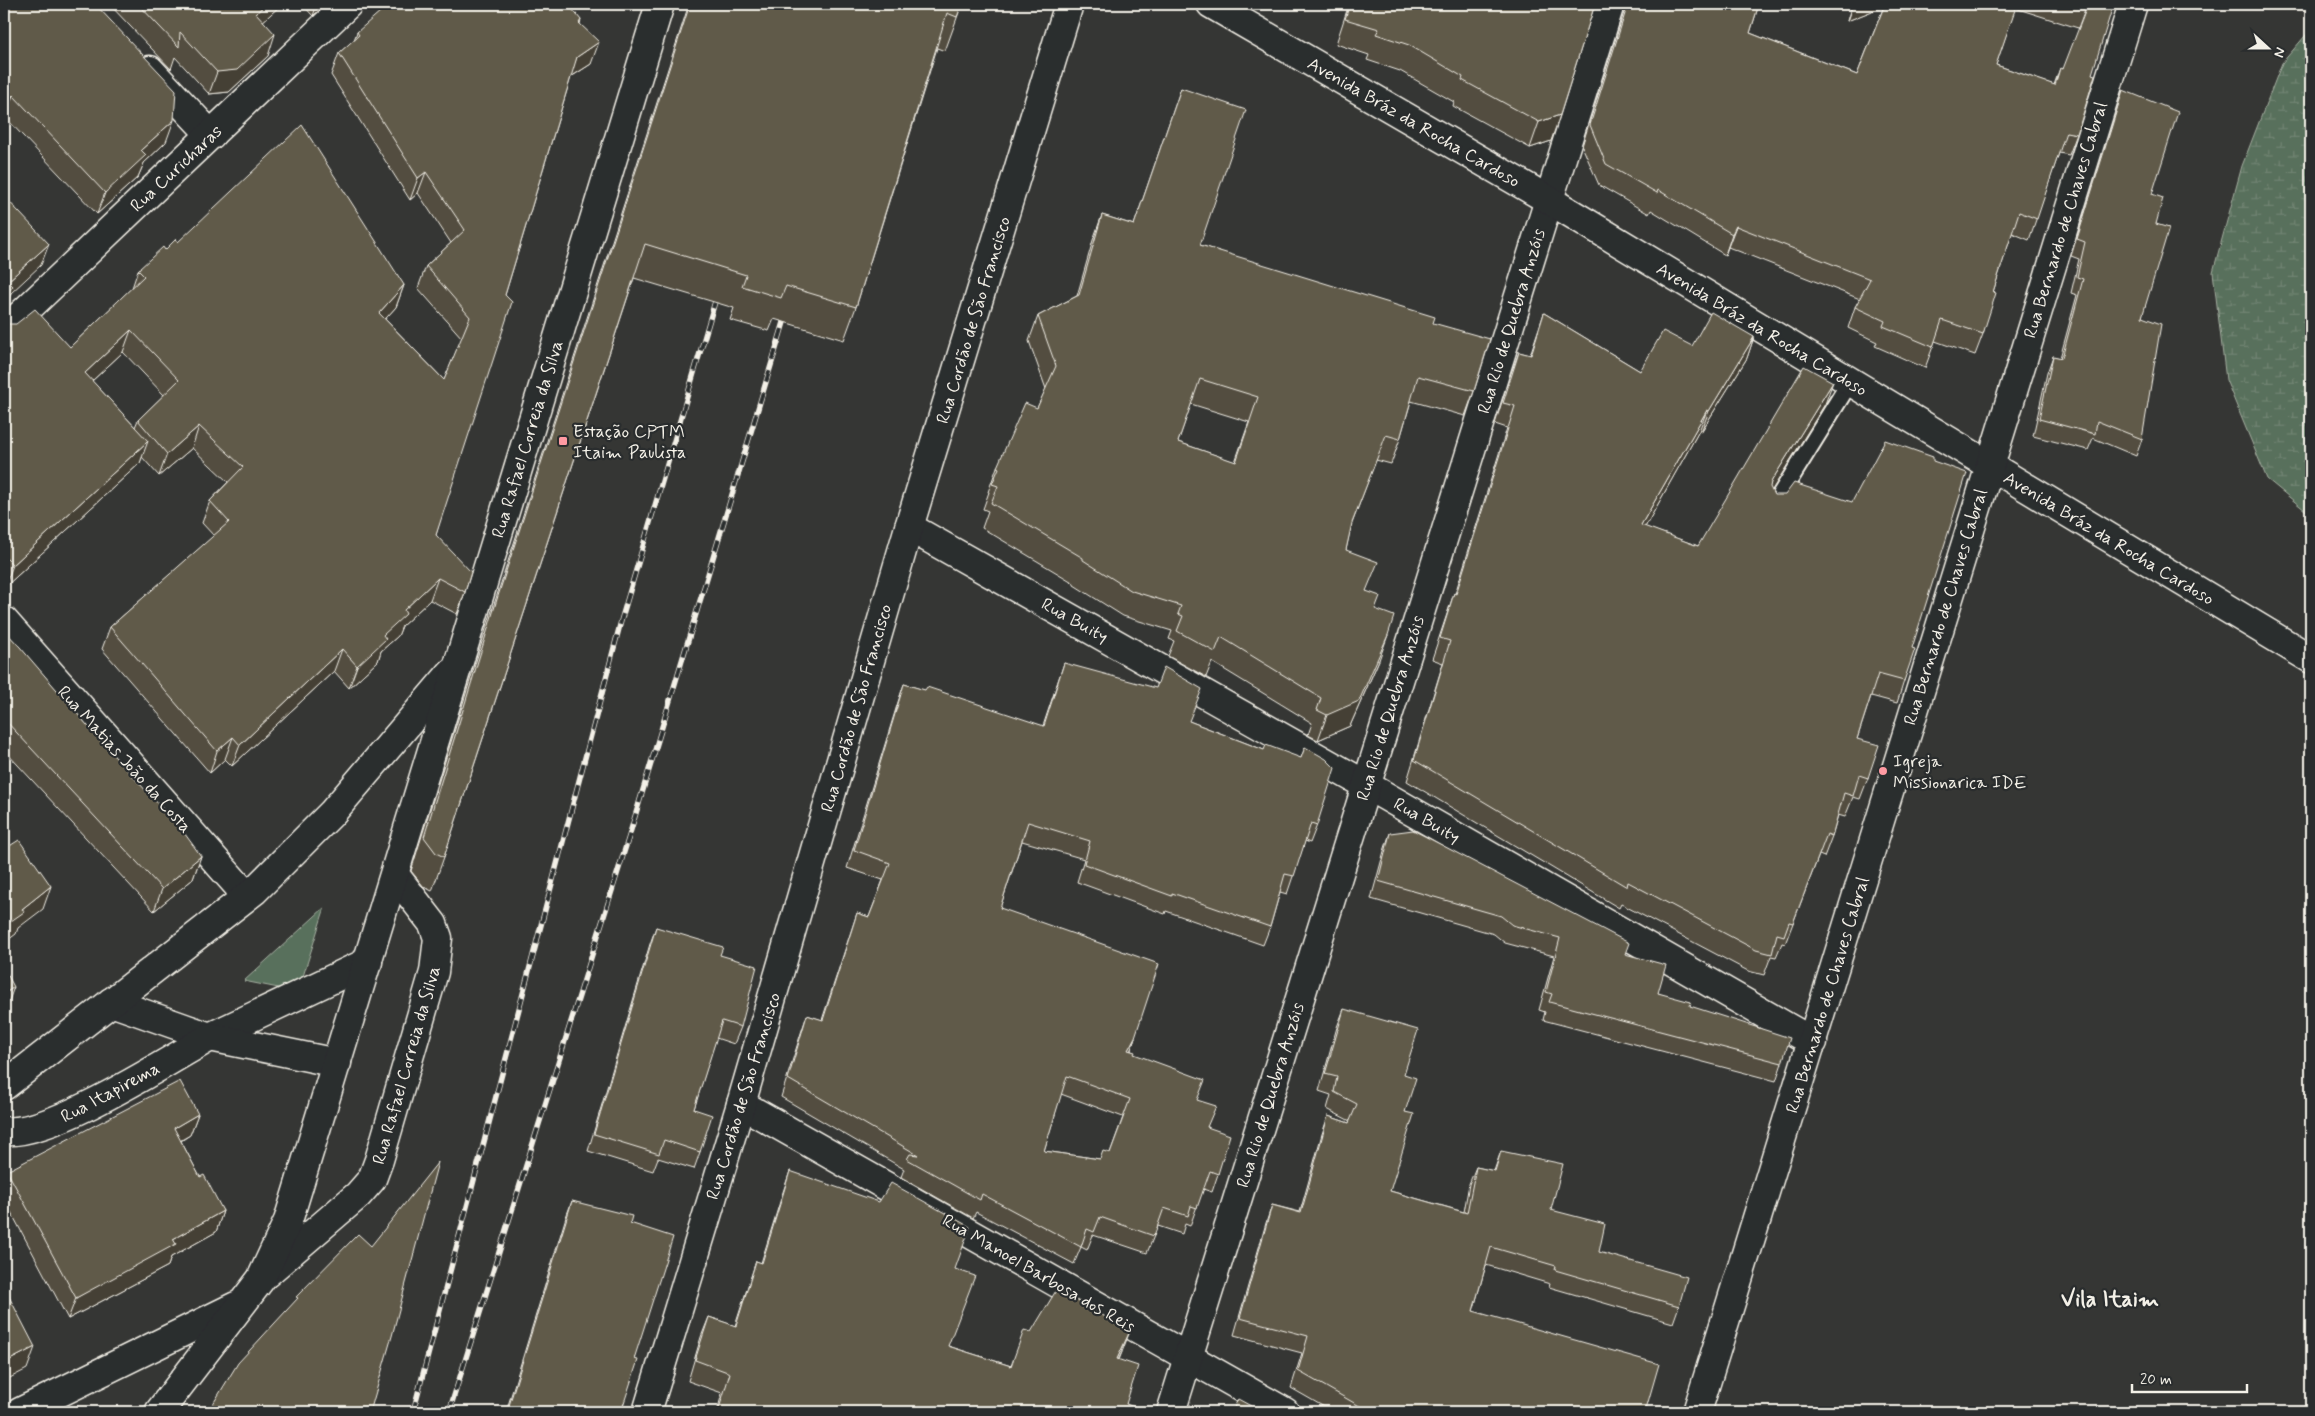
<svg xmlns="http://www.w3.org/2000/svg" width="2315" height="1416" font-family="Mynerve,sans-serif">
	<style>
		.wetland { fill: url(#wetland-marsh); stroke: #a6b0a2 }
		.green { fill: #586f5b; stroke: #a6b0a2 }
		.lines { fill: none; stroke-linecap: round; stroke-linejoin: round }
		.lane-casing { stroke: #f4f1e8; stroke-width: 20 }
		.street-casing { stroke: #f4f1e8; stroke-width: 31 }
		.secondary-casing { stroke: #f4f1e8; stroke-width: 31 }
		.lane { stroke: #2a2d2e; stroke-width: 16 }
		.street { stroke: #2a2d2e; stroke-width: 28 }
		.secondary { stroke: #2a2d2e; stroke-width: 28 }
		.rail-casing { stroke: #f4f1e8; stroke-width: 5.5 }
		.rail { stroke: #2a2d2e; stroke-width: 4; stroke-dasharray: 11; stroke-linecap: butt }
		.wall { fill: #534d40; stroke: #f4f1e8; fill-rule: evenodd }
		.shaded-wall { fill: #443f34; stroke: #f4f1e8 }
		.building { fill: #615a4a; stroke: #f4f1e8; fill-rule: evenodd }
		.poi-dot { fill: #ff9aa2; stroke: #2a2d2e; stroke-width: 2 }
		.labels { text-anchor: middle; stroke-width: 4.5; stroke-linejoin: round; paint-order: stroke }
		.street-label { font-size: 18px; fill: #f4f1e8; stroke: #2a2d2e }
		.poi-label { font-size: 18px; fill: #f4f1e8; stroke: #2a2d2e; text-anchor: start }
		.district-label { font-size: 22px; font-weight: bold; fill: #f4f1e8; stroke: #2a2d2e }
	</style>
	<defs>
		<pattern id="wetland-marsh" width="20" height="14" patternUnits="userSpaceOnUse" patternTransform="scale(1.25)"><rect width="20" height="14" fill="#586f5b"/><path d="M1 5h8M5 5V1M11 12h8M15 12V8" fill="none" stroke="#718473"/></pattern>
	</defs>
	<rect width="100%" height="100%" fill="#353634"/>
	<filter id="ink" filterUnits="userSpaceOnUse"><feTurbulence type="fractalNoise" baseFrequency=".02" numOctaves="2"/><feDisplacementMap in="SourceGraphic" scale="10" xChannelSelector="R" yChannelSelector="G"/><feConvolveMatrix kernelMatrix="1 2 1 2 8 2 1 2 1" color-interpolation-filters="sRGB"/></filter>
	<g filter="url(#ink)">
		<!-- wetland -->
		<path class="wetland" d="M2311,29V515L2267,479L2226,380L2213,272L2242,166L2282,63Z"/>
		<!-- green -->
		<path class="green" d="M325,907L298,992L244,981Z"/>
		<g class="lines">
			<defs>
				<path id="lane" d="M1772,508L1850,382"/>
				<g id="street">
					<path d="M150,70L211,135"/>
					<path d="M4,331L348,4"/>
					<path d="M909,527L1366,785L1813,1042"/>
					<path d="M4,621L247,896"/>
					<path d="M111,1002L210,1037L368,962"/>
					<path d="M4,1086L254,891L332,813L451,673"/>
					<path d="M741,1104L1285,1412"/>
					<path d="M4,1131C50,1137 166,1062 210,1037L337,1063"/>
					<path d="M267,1273L358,1195L372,1179L379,1160L434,972L438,938L433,924L395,875"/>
					<path d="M20,1412L236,1306"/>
					<path d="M159,1412L261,1279L288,1221L660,4"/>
					<path d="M1171,1412L1610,4"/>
				</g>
				<g id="secondary">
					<path d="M1211,4L1549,200L2311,659"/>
					<path d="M647,1412L741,1104L909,527L1069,4"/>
					<path d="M1697,1412C1844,943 1985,473 2133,4"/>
				</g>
			</defs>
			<!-- lane casing -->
			<use href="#lane" class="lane-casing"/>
			<!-- street casing -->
			<use href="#street" class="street-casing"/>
			<!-- secondary casing -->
			<use href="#secondary" class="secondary-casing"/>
			<!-- lane -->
			<use href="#lane" class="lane"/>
			<!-- street -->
			<use href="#street" class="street"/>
			<!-- secondary -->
			<use href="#secondary" class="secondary"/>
			<defs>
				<g id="rail">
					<path d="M413,1412L621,621L719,288"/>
					<path d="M449,1412L630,833L788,309"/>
				</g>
			</defs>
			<!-- rail casing -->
			<use href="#rail" class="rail-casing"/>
			<!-- rail -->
			<use href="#rail" class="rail"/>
		</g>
		<!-- wall -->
		<g class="wall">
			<path d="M4,4L166,142L144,163L138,177L97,214L5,117L4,118Z"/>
			<path d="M109,4H282L263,21L268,56L229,92L209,94L175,57L171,69Z"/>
			<path d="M302,4H326L313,16Z"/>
			<path d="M689,4H962L945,51L937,48L856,307L844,340L774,319L769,331L730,320L734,308L634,278L444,857L432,891L424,887L411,871L486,629Z"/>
			<path d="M1349,4H1595L1551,141L1530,148L1453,106L1454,102L1400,71L1367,60L1369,55L1336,44Z"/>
			<path d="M1625,4H1759L1750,33L1857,75L1884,6L1847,21L1852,4H2087L2078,28L2015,8L1996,65L2054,85L2060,68L2092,74L2077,134L2069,155L2059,153L2029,240L2012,233L1993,292L1983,334L1975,355L1935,341L1925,368L1875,346L1877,342L1848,328L1855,307L1860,299L1728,247L1725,255L1651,210L1649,214L1599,185L1582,146L1625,9Z"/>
			<path d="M581,20L580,24L591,64L571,77L505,295L436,535L465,592L457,614L430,600L402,626L398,636L381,651L378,661L349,688L334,671L232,766L225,759L210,773L102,649L110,627L214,536L202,523L210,501L228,482L192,448L159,476L142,457L140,463L5,587L4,586V322L8,324L70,347L132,288L138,270L165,250L178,242L404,285L396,307L385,319L444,380L462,338L418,288L426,266L451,243L418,193L410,200L331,75L339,53L354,40L357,32ZM123,352L164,395L138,420L135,427L92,381Z"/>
			<path d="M1181,88L1200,245L1433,323L1474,391L1465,416L1411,401L1400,439L1391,464L1376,460L1351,526L1346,550L1375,609L1379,660L1350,726L1318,740L1308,735L1312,723L1212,662L1206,677L1168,656L1174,641L1169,639L1172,631L1123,616L1074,585V583L982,528L988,511L983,509L989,492H988L997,467L1037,408L1046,389L1029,341L1038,316L1077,296L1093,240L1102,215L1134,225ZM1191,404L1249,422L1235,462L1178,442Z"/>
			<path d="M2123,90L2152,194L2156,224L2142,317V439L2136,456L2093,438L2088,450L2033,436L2047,373L2053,356L2060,358L2077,295L2071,293L2079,259L2071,256L2117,107Z"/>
			<path d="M1544,313L1640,371L1692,346L1754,337L1747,358L1701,432L1699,431L1645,527L1698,546L1825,404L1771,490L1774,495L1912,648L1904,681L1897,703L1871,696L1857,739L1868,778L1860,799L1853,797L1845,817L1838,815L1832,836L1824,857L1819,855L1785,944L1782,943L1776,957L1771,956L1764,975L1748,971L1621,904L1619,908L1407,781L1443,663L1432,659L1454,593L1455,594L1507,428L1495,424L1511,373L1519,352L1530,355Z"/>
			<path d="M4,630L201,856L193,879L154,911L4,750Z"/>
			<path d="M1064,663L1189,721L1264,750L1301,758L1305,747L1317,825L1310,843L1305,841L1287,894L1280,892L1270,927L1263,945L1166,911L1165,914L1077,882L1084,859L1022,841L1000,908L1135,1037L1131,1050L1134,1054L1197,1100L1208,1127L1218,1174L1212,1192L1203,1189L1190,1226L1185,1224L1182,1234L1158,1226L1147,1253L1093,1235L1087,1250L1081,1247L1074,1264L976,1212L973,1218L901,1177L904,1169L781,1097L801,1033L807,1015L822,1020L857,913L869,917L883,880L847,868L898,702L904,684L1043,726ZM1061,1094L1123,1117L1110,1153L1100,1159L1044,1151Z"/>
			<path d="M1390,833L1625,954L1658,993L1690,1006L1782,1063L1776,1081L1543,1020L1545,1012L1539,1010L1554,956L1505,943L1494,934L1371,899L1384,851Z"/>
			<path d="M656,927L720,955L741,1027L734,1044L716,1038L694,1109L700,1152L694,1169L658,1158L653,1171L588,1151L650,944Z"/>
			<path d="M1344,1009L1404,1074L1405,1112L1390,1191L1464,1212L1469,1184L1476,1167L1494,1171L1501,1151L1551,1210L1599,1252L1679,1306L1673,1323L1549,1287L1550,1284L1486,1265L1473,1311L1646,1409L1657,1412H1333L1291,1388L1302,1353L1234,1335L1266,1223L1272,1205L1300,1212L1322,1134L1328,1116L1349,1123L1350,1121L1327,1109L1331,1095L1319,1091L1337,1027Z"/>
			<path d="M198,1114L190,1135L181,1141L200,1177L223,1211L216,1232L171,1257L168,1266L68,1319L4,1199V1181L7,1171Z"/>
			<path d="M790,1171L955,1269L948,1346L1011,1366L1031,1332L1122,1352L1119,1360L1126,1404L1141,1412H717L722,1393L688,1381L701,1337L709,1317L735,1326L756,1261L761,1263L783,1192Z"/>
			<path d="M572,1201L630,1223L634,1359L621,1412H506L566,1217Z"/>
		</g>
		<!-- shaded-wall -->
		<g class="shaded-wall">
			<path d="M266,4H282L248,35L256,13Z"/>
			<path d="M317,4H326L313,16Z"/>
			<path d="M1853,4H1885V6L1847,21Z"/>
			<path d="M275,34L268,56L229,92L209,94L217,72Z"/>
			<path d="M599,42L591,64L569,78L577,57Z"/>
			<path d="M13,95L5,117L4,118V104Z"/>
			<path d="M1560,115L1551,141L1530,148L1539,122Z"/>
			<path d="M174,120L166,142L144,163L138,177L97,214L105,193L141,150Z"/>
			<path d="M426,172L418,193L410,200L418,178Z"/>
			<path d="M1736,226L1728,247L1725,255L1732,234Z"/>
			<path d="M49,244L41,265L11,293L5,308L4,310V294L8,281Z"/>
			<path d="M404,285L396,307L371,335L379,313Z"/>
			<path d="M131,330L123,352L77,395L85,373Z"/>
			<path d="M1754,337L1747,358L1701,432L1709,411Z"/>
			<path d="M1833,382L1825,404L1764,503L1771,482Z"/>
			<path d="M1707,410L1699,431L1634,547L1641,525Z"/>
			<path d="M199,426L192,448L159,476L167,454Z"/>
			<path d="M148,441L140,463L5,587L13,565Z"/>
			<path d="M438,578L430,600L402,626L398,636L381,651L378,661L349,688L357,666L404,610Z"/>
			<path d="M1388,635L1379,660L1350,726L1318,740L1327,715Z"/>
			<path d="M342,649L334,671L232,766L240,745Z"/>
			<path d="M233,737L225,759L210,773L217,751Z"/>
			<path d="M201,856L193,879L154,911L162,889Z"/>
			<path d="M51,886L43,909L18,928L16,934L4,943V926L22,909Z"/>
			<path d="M14,987L6,1009L4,1011V994Z"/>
			<path d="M1135,1037L1129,1055L1128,1050Z"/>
			<path d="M198,1114L190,1135L166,1149L174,1128Z"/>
			<path d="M223,1211L216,1232L171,1257L168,1266L68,1319L76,1298L173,1239Z"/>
			<path d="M1130,1331L1122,1352L1109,1379L1117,1359Z"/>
			<path d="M35,1347L27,1369L4,1381V1363Z"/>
		</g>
		<!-- building -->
		<g class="building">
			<path d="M4,4H95L176,90L174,120L141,150L146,155L105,193L13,95L4,104Z"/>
			<path d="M138,4H266L256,13L275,34L237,70L217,72L180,32L179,47Z"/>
			<path d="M389,4H568L581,20L579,23L599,42L577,57L505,295L512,302L436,535L471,572L465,592L438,578L404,610L406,614L383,635L386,639L357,666L342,649L240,745L233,737L217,751L110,627L229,522L210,501L243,467L199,426L167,454L138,420L179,380L131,330L85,373L148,441L13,565L4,556V322L8,324H16L35,309L70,347L144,276L138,270L163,247L165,250L176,239L178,242L302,125L404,285L379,313L444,380L470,317L426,266L465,230L426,172L418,178L339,53L359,35L357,32Z"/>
			<path d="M690,4H962L957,17L947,13L856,307L786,286L781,298L742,286L746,275L645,244L444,857L436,853L424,837L498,596Z"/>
			<path d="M1350,4H1595L1560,115L1539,122L1462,80L1463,77L1409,45L1376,34L1379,29L1345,19Z"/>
			<path d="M1628,4H1759L1750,33L1857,75L1885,4H2017L1996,65L2055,85L2060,68L2063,69L2088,4H2095L2112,9L2092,74L2095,75L2077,134L2066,132L2037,219L2019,212L1993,292L1996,293L1983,334L1942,320L1933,347L1883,326L1885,321L1855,307L1870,279L1736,226L1732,234L1658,190L1657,193L1606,164L1590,125Z"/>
			<path d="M2074,4H2087L2086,8Z"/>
			<path d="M1181,88L1246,110L1200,245L1435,317L1433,323L1490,339L1474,391L1418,376L1400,439L1386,435L1352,523L1346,550L1378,562L1366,591L1380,596L1375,609L1394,616L1388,635L1359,701L1327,715L1317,710L1321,698L1221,637L1215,652L1177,631L1183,616L1178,614L1181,606L1132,591L1083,560V558L991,503L998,486L992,484L999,468L997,467L1025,403L1037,408L1056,366L1038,316L1079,295L1102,215L1134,225ZM1200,379L1258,397L1236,462L1178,442Z"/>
			<path d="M2123,90L2178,112L2152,194L2163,198L2156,224L2169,228L2142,317L2161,324L2142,439L2097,421L2095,434L2039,419L2053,356L2062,358L2083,279L2077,277L2085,242L2077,239Z"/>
			<path d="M4,196L49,244L8,281L13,286L4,297Z"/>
			<path d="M1711,312L1754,337L1709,411L1707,410L1641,525L1698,546L1804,366L1833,382L1771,482L1770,487L1774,495H1785L1794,483L1852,502L1885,440L1933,457V461L1967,473L1912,648L1915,649L1904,681L1878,674L1857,739L1879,745L1868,778L1859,775L1853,796L1844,793L1832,836L1827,834L1793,923L1789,922L1784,936L1777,934L1772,954L1756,950L1628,882L1627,887L1414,760L1450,641L1440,638L1454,593L1456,594L1515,406L1503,403L1519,352L1531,355L1544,313L1640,371L1663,331L1692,346Z"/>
			<path d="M4,630L20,647L106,747L182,830L201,856L162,889L4,719Z"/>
			<path d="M1064,663L1156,688L1164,667L1202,689L1189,721L1264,750L1266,745L1301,758L1305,747L1326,759L1335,768L1317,825L1311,823L1294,876L1285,874L1270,927L1172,893V896L1084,864L1090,841L1028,822L1000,908L1159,964L1135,1037L1128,1050L1135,1052L1134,1054L1205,1080L1197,1100L1216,1106L1207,1127L1230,1135L1218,1174L1210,1171L1197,1208L1191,1206L1188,1216L1164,1208L1154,1236L1100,1217L1094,1232L1087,1229L1081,1247L982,1194L980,1200L907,1159L910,1154L918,1155L788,1079L807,1015L823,1020L857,913L869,917L890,863L854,850L904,684L925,690L927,687L1044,726ZM1067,1076L1130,1099L1110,1153L1103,1151L1100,1159L1044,1151Z"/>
			<path d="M1413,830L1629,943L1625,954L1666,965L1658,993L1691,1002L1690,1006L1790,1038L1782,1063L1549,1002L1552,994L1546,992L1560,938L1512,925L1501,916L1378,881L1390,833Z"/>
			<path d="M19,840L51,886L22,909L24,912L4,926V841L8,847Z"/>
			<path d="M656,927L723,947L720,955L757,966L741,1027L722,1021L694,1109L712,1115L700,1152L664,1140L659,1154L594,1134Z"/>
			<path d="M4,968L14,987L4,994Z"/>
			<path d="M1344,1009L1418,1030L1404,1074L1416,1078L1405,1112L1414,1114L1390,1191L1467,1213L1476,1167L1495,1171L1501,1151L1563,1164L1551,1210L1605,1224L1599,1252L1687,1277L1679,1306L1555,1270L1556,1266L1491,1247L1473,1311L1659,1364L1646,1409L1657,1412H1370L1298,1371L1308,1336L1240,1318L1272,1205L1301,1213L1328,1116L1349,1123L1357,1104L1334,1092L1337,1077L1325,1074Z"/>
			<path d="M180,1081L198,1114L174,1128L200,1177L204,1175L223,1211L173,1239L176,1244L76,1298L7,1171Z"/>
			<path d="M438,1162L392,1336L370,1412H208L238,1363L298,1298L296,1297L358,1234L371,1246Z"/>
			<path d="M790,1171L879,1202L891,1183L970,1227L955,1269L975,1276L948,1346L1011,1366L1024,1330L1031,1332L1057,1289L1130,1331L1117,1359L1138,1366L1126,1404L1142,1410L1141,1412H718L730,1373L695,1360L709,1317L736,1326L756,1261L762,1263Z"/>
			<path d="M572,1201L632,1216L630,1223L673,1237L634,1359L638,1360L621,1412H507Z"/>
			<path d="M4,1287L35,1347L4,1363Z"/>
			<path d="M1238,1399L1262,1412H1232Z"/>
		</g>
	</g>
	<!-- markers -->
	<g class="poi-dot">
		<rect x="558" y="436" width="10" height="10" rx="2.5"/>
		<circle cx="1883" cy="771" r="5"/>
	</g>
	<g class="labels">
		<!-- street labels -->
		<g class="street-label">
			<text transform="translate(1414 122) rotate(30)" y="6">Avenida Bráz da Rocha Cardoso</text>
			<text transform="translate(176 168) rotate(-43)" y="6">Rua Curicharas</text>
			<text transform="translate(2065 220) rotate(-73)" y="6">Rua Bernardo de Chaves Cabral</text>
			<text transform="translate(973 320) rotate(-73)" y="6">Rua Cordão de São Francisco</text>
			<text transform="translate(1511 321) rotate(-73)" y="6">Rua Rio de Quebra Anzóis</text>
			<text transform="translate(1762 329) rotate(31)" y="6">Avenida Bráz da Rocha Cardoso</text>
			<text transform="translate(527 439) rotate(-73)" y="6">Rua Rafael Correia da Silva</text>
			<text transform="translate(2109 538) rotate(31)" y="6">Avenida Bráz da Rocha Cardoso</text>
			<text transform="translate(1945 607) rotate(-73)" y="6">Rua Bernardo de Chaves Cabral</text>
			<text transform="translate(1075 620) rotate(29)" y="6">Rua Buity</text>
			<text transform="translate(856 708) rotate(-74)" y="6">Rua Cordão de São Francisco</text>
			<text transform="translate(1390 708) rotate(-73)" y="6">Rua Rio de Quebra Anzóis</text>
			<text transform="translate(125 759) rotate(48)" y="6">Rua Matias João da Costa</text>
			<text transform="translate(1427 820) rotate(30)" y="6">Rua Buity</text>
			<text transform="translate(1827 995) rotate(-73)" y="6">Rua Bernardo de Chaves Cabral</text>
			<text transform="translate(406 1065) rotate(-74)" y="6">Rua Rafael Correia da Silva</text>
			<text transform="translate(110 1092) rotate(-28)" y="6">Rua Itapirema</text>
			<text transform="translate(1270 1095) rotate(-73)" y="6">Rua Rio de Quebra Anzóis</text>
			<text transform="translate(743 1096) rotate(-73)" y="6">Rua Cordão de São Francisco</text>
			<text transform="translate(1039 1273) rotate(30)" y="6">Rua Manoel Barbosa dos Reis</text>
		</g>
		<!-- poi labels -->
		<g class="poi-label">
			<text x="573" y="437">Estação CPTM<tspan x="573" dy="21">Itaim Paulista</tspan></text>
			<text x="1893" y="767">Igreja<tspan x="1893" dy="21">Missionarica IDE</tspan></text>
		</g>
		<!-- district labels -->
		<g class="district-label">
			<text x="2110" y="1306">Vila Itaim</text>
		</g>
	</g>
	<!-- margin -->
	<rect width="2315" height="1416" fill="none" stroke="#2a2d2e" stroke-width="20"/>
	<rect x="10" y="10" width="2295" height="1396" fill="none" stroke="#f4f1e8" stroke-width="2" filter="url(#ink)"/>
	<!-- north arrow -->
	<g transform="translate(2268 48) rotate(111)" stroke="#2a2d2e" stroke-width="4" paint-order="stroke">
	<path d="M0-4L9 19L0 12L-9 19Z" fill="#f4f1e8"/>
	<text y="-8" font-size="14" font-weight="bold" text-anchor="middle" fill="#f4f1e8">N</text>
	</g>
	<!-- scale -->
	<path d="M2132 1384v8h115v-8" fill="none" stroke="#f4f1e8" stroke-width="2.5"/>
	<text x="2140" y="1384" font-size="15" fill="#f4f1e8" stroke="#2a2d2e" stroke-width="4" paint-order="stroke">20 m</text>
</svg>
